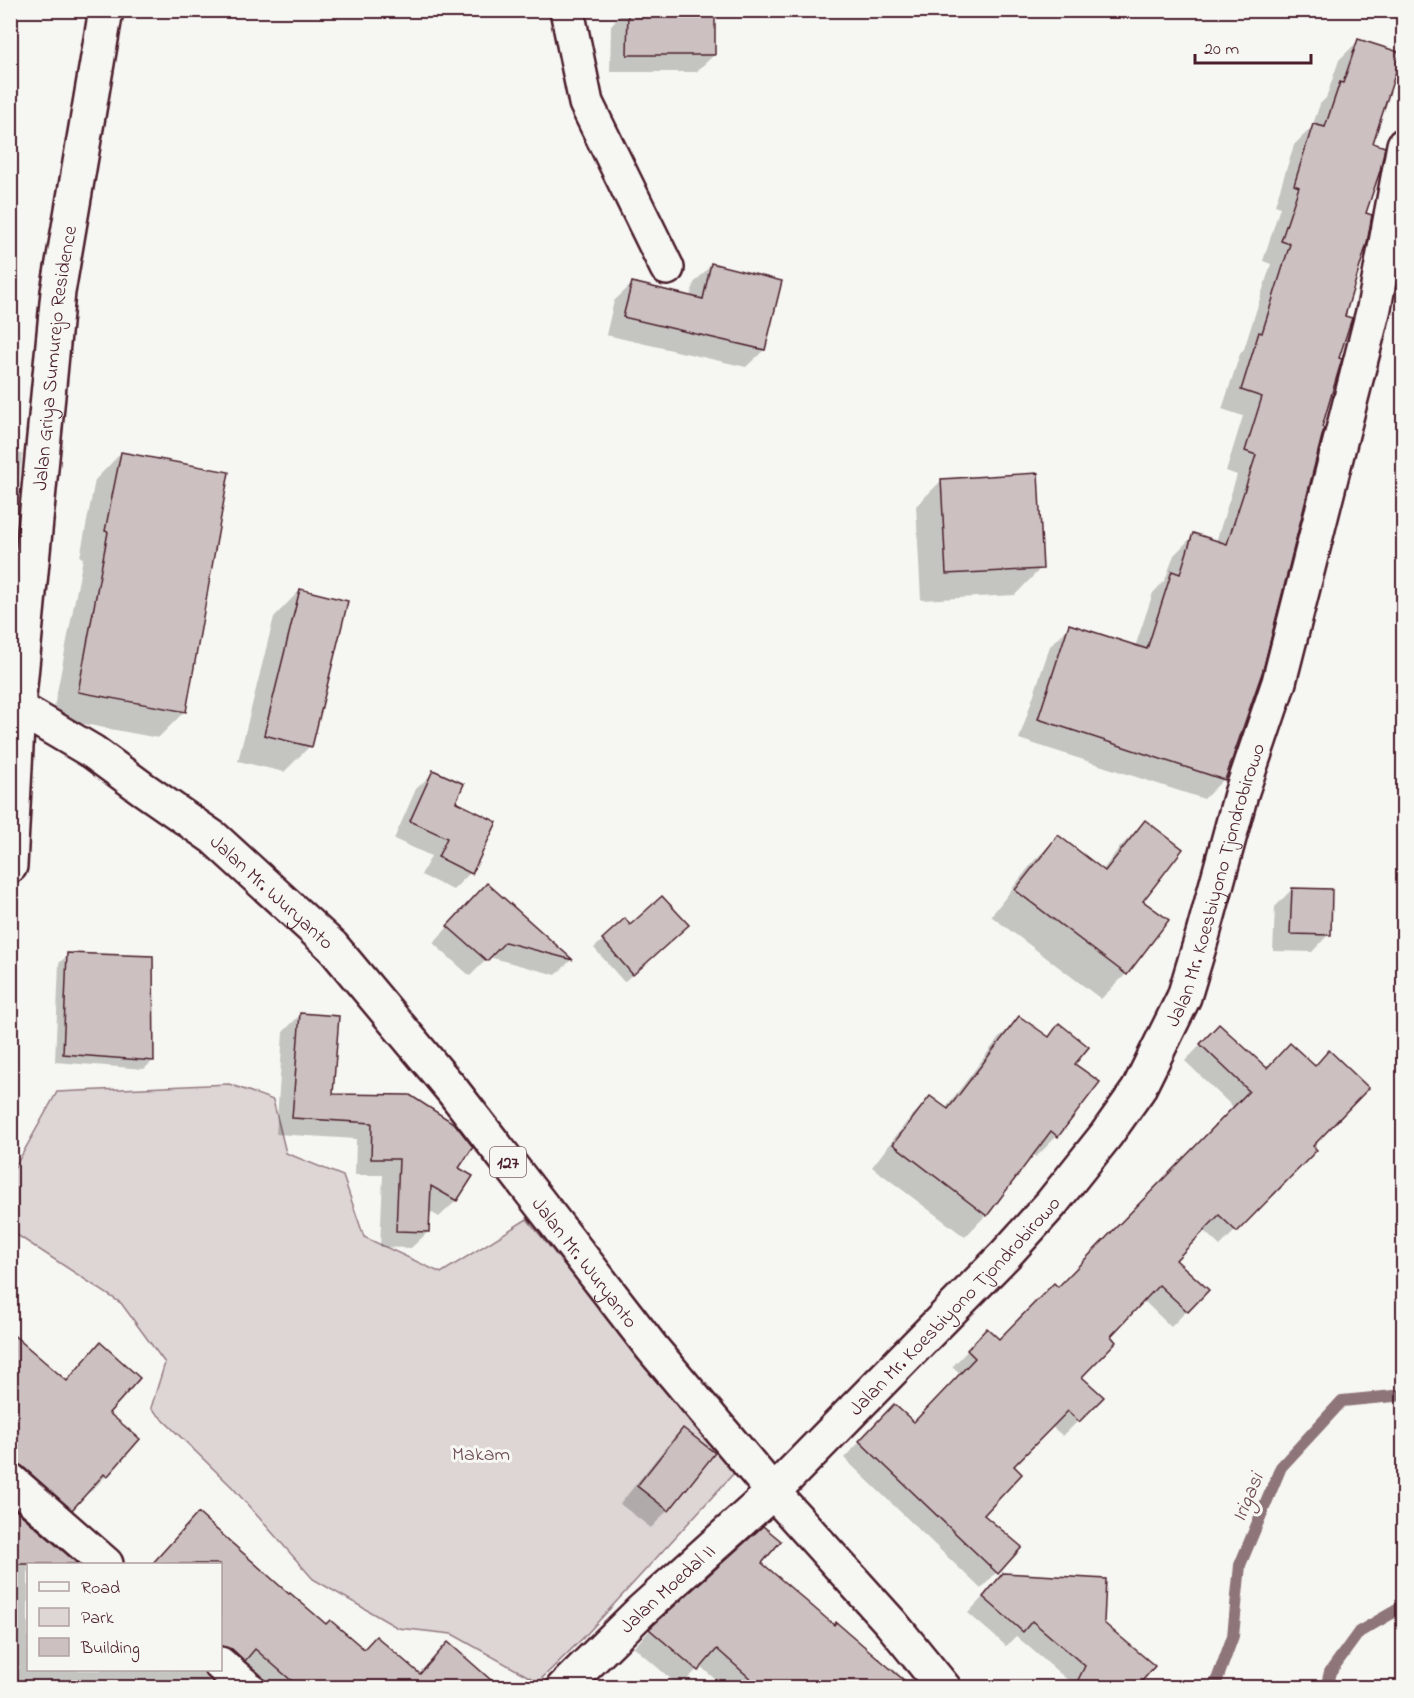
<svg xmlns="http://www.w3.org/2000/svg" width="1414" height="1698" font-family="'Indie Flower',sans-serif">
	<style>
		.green { fill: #ddd6d5; stroke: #947a80; stroke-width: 1.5 }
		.shadow { fill: #0003 }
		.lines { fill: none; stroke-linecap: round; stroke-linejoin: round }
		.stream { stroke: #8e747a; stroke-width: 12 }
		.building { fill: #ccc1c0; stroke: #4a1f2b; stroke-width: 1.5 }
		.minor-casing { stroke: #4a1f2b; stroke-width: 38 }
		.major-casing { stroke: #4a1f2b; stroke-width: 38 }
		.minor { stroke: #f6f6f2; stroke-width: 33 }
		.major { stroke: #f6f6f2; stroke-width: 33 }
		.labels { text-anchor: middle; stroke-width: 6; stroke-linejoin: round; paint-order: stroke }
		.shield { fill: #f6f6f2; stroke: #7e6067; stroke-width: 1.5 }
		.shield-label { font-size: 18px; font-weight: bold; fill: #4a1f2b }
		.street-label { font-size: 20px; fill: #4a1f2b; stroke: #f6f6f2 }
		.park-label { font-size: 20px; fill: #6f4d56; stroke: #f6f6f2 }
		.water-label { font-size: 21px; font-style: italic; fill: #6c4a52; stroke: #f6f6f2 }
	</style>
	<rect width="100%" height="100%" fill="#f6f6f2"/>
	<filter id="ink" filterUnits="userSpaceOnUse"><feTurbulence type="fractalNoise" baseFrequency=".0167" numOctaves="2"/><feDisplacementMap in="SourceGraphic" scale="12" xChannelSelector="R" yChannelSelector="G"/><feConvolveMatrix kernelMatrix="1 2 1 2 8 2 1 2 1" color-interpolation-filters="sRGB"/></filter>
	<g filter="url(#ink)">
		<!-- green -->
		<path class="green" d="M229,1084L273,1100L286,1153L343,1176L364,1237L441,1273L527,1219L734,1473L584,1637L538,1682L452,1634L398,1628L313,1579L232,1487L151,1408L165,1363L121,1303L11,1231L10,1176L57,1092Z"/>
		<!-- shadow -->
		<g class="shadow">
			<path d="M624,10H714V55L696,72H610L611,26Z"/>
			<path d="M1359,40L1371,144L1365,214L1343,317L1337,359L1321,428L1224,779L1204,799L1019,739L1050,646L1070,626L1135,647L1153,593L1165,580L1174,555L1194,535L1216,542L1237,475L1226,471L1243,416L1222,409L1240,354L1244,349L1271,264L1263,261L1280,207L1275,205L1294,145L1312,127L1320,104L1326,98L1339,60Z"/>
			<path d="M711,265L764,350L746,367L606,335L614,301L632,284L690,298L694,283Z"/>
			<path d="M10,453L22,454L10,574Z"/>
			<path d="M121,453L184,712L158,738L52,718L83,558L80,557L95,480Z"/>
			<path d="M942,480L1041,568L1015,595L921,600L916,506Z"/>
			<path d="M300,590L310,746L284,772L238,761L274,617Z"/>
			<path d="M434,772L454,803L470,873L453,890L421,875L431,856L394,839L416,789Z"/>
			<path d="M1145,822L1141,901L1167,921L1126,974L1101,999L991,916L1033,862L1058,837L1102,871L1120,847Z"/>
			<path d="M487,885L571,960L556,975L489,957L470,976L433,943Z"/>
			<path d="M1292,889L1329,934L1312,952L1273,951L1275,907Z"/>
			<path d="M624,921L630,927L679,933L624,982L594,948Z"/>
			<path d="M68,955L153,1061L144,1069L55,1062L59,963Z"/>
			<path d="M300,1015L331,1095L471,1176L456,1201L439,1217L429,1211L428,1232L411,1248L380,1247L383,1175H355L356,1139L276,1134L283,1032Z"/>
			<path d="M1019,1018L1047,1038L1059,1025L1073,1064L1057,1136L1036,1157L1032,1154L986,1215L965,1237L872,1167L909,1119L930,1098L945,1109L998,1039Z"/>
			<path d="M1219,1026L1315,1150L1220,1246L1203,1230L1174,1260L1206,1291L1171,1327L1143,1300L1109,1336L1080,1377L1102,1397L1063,1436L1051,1426L1012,1466L982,1515L1020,1547L981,1589L844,1458L895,1406L914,1424L961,1375L952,1367L972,1346L999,1341L1058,1289L1234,1108L1185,1061Z"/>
			<path d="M10,1334L65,1382L100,1344L107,1413L106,1476L89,1493L87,1491L54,1526L10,1488Z"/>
			<path d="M684,1430L713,1453L668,1510L651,1528L620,1504L666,1447Z"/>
			<path d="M10,1507L76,1564H28V1670H201L207,1679L216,1688H10V1678L20,1667L10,1659Z"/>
			<path d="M198,1515L289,1596L326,1626L363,1651L419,1674L448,1644L498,1688H239L220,1670V1564H152Z"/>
			<path d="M760,1563L834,1627L889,1669L891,1667L914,1688H725L700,1666L680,1687L634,1647L650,1630Z"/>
			<path d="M1004,1574L1103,1624L1140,1681L1138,1688H1067L1070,1682L1016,1636L1006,1646L968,1613Z"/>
			<path d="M603,1681L610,1688H597Z"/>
		</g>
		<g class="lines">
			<!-- stream -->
			<g class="stream">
				<path d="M1214,1688L1233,1636L1240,1565L1281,1467L1342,1401L1404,1395"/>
				<path d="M1326,1688L1330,1672L1359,1632L1404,1606"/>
			</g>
		</g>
		<!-- building -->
		<g class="building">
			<path d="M628,10H715V55H627Z"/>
			<path d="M1358,39L1402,53L1373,143L1385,147L1380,171L1366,213L1372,215L1367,243L1345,316L1352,318L1339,358L1342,359L1322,427L1324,428L1263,670L1225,780L1038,719L1069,624L1147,649L1172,571L1180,574L1193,533L1227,544L1256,455L1245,451L1262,397L1241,390L1259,332L1262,333L1290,244L1281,241L1299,187L1294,185L1313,124L1325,127L1340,82L1343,83Z"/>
			<path d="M711,263L782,281L765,350L623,317L632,282L703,299Z"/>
			<path d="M121,452L229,472L186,712L78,692L108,532L105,531Z"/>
			<path d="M1038,473L1043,569L946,574L941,479Z"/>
			<path d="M300,589L348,601L312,747L264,735Z"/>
			<path d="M433,770L464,784L456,802L497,822L472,874L438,857L447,838L410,821Z"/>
			<path d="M1145,820L1183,849L1143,901L1169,920L1127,975L1015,890L1058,835L1105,871Z"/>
			<path d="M487,883L573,960L505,942L487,961L447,926Z"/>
			<path d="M1292,888L1332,889L1331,935L1290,934Z"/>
			<path d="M662,896L689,925L633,975L602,939L625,918L630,925Z"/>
			<path d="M67,953L153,956L154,1061L63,1054Z"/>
			<path d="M300,1013L339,1016L333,1094L410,1095L455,1124L473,1147L459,1168L473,1176L457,1201L431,1186L429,1232L396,1231L399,1159H371L372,1123L292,1118Z"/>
			<path d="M1019,1016L1049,1037L1059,1023L1089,1047L1075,1064L1100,1082L1058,1137L1051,1131L987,1216L893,1144L930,1096L948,1109Z"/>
			<path d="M1219,1024L1267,1068L1290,1043L1315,1066L1329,1050L1369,1088L1313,1146L1317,1150L1237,1232L1219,1215L1176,1260L1209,1290L1188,1312L1159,1285L1111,1336L1116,1342L1082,1377L1104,1397L1079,1422L1068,1411L1014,1466L1022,1474L984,1515L1022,1547L998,1574L859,1441L894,1404L914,1422L975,1358L967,1350L987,1328L999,1339L1054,1283L1058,1287L1249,1091L1200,1044Z"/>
			<path d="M10,1332L67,1381L100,1342L140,1378L109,1413L140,1439L107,1477L104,1474L72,1510L22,1466L10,1462Z"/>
			<path d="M683,1428L715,1453L669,1511L637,1486Z"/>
			<path d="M10,1505L78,1564H10Z"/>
			<path d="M198,1513L289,1594L290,1593L326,1624L330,1620L364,1649L376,1636L420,1674L448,1642L500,1688H300L255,1649L245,1661L232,1649L220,1646V1564H152Z"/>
			<path d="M763,1526L781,1541L762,1563L834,1625L836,1622L913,1688H761L717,1649L698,1671L649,1629Z"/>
			<path d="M1003,1573L1106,1579L1104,1623L1155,1666L1136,1688H1074L1085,1666L1032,1621L1023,1632L983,1597Z"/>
		</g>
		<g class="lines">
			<defs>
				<g id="minor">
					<path d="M567,10L586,103L667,268"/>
					<path id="s1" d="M10,866L18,707L58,292L106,10"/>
					<path d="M10,1480L106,1564"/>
					<path d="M220,1664L248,1688"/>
					<path id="s2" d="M563,1688L641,1611L773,1492"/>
				</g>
				<g id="major">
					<path id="s3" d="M10,703L93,752L142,788L214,838L332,946L453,1091L652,1348L773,1492L891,1623L944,1688"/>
					<path id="s4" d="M773,1492L1005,1255L1051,1204L1106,1135L1138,1090L1184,997L1203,934L1241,794L1279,682L1374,308L1404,145"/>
				</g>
			</defs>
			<!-- minor casing -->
			<use href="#minor" class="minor-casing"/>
			<!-- major casing -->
			<use href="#major" class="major-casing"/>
			<!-- minor -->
			<use href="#minor" class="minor"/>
			<!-- major -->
			<use href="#major" class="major"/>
		</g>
	</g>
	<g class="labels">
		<!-- shield labels -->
		<rect class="shield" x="490" y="1147" width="36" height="30" rx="4.5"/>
		<g class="shield-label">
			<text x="508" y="1168">127</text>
		</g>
		<!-- street labels -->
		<g class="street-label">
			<text dy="7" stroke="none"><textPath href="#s1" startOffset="510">Jalan Griya Sumurejo Residence</textPath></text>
			<text dy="7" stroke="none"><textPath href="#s4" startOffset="764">Jalan Mr. Koesbiyono Tjondrobirowo</textPath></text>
			<text dy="7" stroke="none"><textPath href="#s3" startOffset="324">Jalan Mr. Wuryanto</textPath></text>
			<text dy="7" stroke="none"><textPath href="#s3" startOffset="810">Jalan Mr. Wuryanto</textPath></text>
			<text dy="7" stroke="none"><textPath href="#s4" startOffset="260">Jalan Mr. Koesbiyono Tjondrobirowo</textPath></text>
			<text dy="7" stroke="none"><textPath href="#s2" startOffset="144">Jalan Moedal II</textPath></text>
		</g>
		<!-- park labels -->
		<g class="park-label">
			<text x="481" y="1460">Makam</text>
		</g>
		<!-- water labels -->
		<g class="water-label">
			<text transform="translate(1247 1497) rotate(-67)" y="7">Irigasi</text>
		</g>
	</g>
	<!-- margin -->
	<rect width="1414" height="1698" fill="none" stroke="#f6f6f2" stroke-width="36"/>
	<rect x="18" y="18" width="1378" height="1662" fill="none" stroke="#4a1f2b" stroke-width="2" filter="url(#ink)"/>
	<!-- legend -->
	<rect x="27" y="1563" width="195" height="108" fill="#f6f6f2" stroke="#b1a0a2" stroke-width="1.5"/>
	<rect x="39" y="1582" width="30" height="9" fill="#f6f6f2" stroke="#b1a0a2" stroke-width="1.5"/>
	<text x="81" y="1593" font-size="18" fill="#4a1f2b">Road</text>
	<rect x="39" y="1608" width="30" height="18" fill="#ddd6d5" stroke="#b1a0a2" stroke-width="1.5"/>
	<text x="81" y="1623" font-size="18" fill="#4a1f2b">Park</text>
	<rect x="39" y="1638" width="30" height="18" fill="#ccc1c0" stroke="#b1a0a2" stroke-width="1.5"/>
	<text x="81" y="1653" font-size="18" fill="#4a1f2b">Building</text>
	<!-- scale -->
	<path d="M1195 54v9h116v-9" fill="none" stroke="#4a1f2b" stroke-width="3"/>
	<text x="1204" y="54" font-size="18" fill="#4a1f2b" stroke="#f6f6f2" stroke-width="4.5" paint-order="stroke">20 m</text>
</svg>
